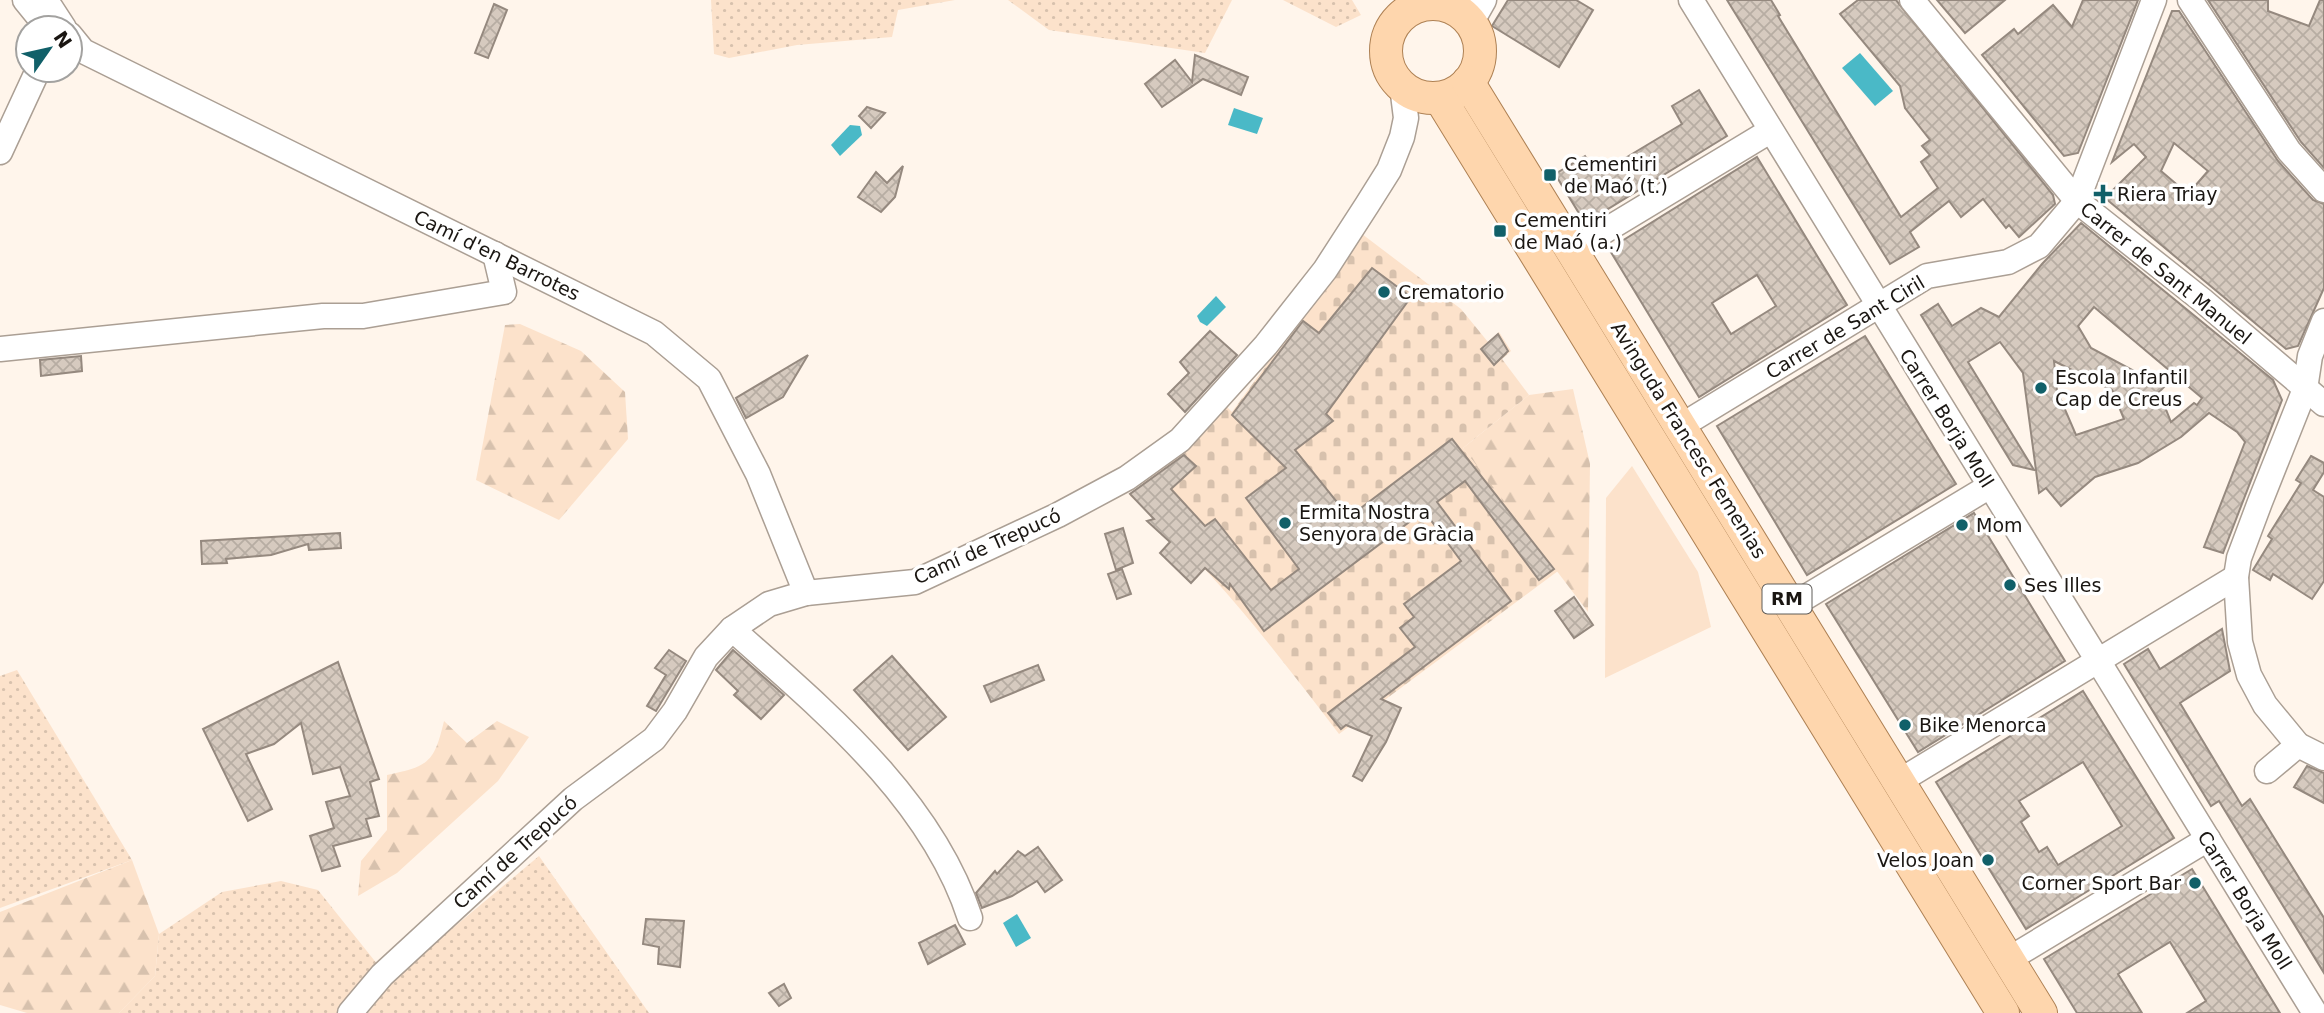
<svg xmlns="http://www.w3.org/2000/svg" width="2324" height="1013" font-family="'DejaVu Sans',sans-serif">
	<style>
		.grass { fill: url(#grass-dots) }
		.forest { fill: url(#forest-firs) }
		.cemetery { fill: url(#cemetery-stones) }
		.green { fill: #fce2cb }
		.water { fill: #4ab9c7 }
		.building { fill: url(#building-cross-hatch); stroke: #95897f; stroke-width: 2; fill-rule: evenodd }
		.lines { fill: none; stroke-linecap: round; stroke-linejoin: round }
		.minor-casing { stroke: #ab9f94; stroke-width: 27 }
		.major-casing { stroke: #ae8154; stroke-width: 34 }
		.minor { stroke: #fff; stroke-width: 24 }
		.major { stroke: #fed6ad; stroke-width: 32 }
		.poi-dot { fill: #116069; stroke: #fff; stroke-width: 2.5 }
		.labels { text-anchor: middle; stroke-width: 7; stroke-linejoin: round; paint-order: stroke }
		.shield { fill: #fff; stroke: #5f5c59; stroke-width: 2 }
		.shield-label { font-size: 18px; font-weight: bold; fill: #1a1612 }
		.poi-label { font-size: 19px; fill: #1a1612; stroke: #fff; text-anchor: start }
		.street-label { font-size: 19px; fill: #1a1612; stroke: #fff }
	</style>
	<defs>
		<pattern id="grass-dots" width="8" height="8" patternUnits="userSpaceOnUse" patternTransform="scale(1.75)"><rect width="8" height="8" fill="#fce2cb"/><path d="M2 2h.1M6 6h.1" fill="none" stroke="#d7c1ad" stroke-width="1.8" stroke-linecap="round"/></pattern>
		<pattern id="forest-firs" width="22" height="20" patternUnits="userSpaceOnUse" patternTransform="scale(1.75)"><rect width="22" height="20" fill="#fce2cb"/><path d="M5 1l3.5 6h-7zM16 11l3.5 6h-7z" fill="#d7c1ad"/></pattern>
		<pattern id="cemetery-stones" width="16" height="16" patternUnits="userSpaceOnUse" patternTransform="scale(1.75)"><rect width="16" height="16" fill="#fce2cb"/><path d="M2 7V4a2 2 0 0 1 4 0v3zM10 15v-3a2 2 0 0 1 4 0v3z" fill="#d7c1ad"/></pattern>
		<pattern id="building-cross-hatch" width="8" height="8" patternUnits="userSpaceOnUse" patternTransform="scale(1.75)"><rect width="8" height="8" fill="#d6cabf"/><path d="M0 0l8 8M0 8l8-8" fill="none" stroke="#b7ada3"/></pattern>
	</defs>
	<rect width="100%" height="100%" fill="#fff5eb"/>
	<!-- grass -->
	<g class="grass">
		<path d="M711,0H955L898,10L892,37L797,45L729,58L714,54Z"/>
		<path d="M1008,0H1232L1205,53L1049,30Z"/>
		<path d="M1283,0H1352L1361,15L1336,27Z"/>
		<path d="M17,670L132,860L0,908V676Z"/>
		<path d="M539,856L649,1013H368L399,973Z"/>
		<path d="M281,881L318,890L378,965L338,1013H119L155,976L159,934L222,892Z"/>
	</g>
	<!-- forest -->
	<g class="forest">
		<path d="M520,324L581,351L625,392L628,439L559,520L476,480L505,325Z"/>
		<path d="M1573,389L1590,464L1588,612L1463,448L1529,395Z"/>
		<path d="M444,721L467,743L497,721L529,737L498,781L397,873L358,896L361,861L387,830V775C429,766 434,763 444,721Z"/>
		<path d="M132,860L159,934L155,976L119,1013H27L0,1005V912Z"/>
	</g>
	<!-- cemetery -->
	<path class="cemetery" d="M1362,234L1461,309L1488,342L1499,332L1511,351L1502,359L1529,395L1463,448L1558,571L1339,734C1274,649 1211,566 1130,496L1223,403L1232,412Z"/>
	<!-- green -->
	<path class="green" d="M1632,466L1698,572L1711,627L1605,678L1606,498Z"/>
	<!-- water -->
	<g class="water">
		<path d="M1860,53L1893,91L1875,106L1842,68Z"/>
		<path d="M1234,108L1263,118L1257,134L1228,125Z"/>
		<path d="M850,125L860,126L862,135L840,156L831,145Z"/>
		<path d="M1216,296L1226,307L1207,326L1200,322L1197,316Z"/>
		<path d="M1017,914L1031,938L1016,947L1003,923Z"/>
	</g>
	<!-- building -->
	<g class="building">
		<path d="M1508,0H1576L1593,10L1559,67L1492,26Z"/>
		<path d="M1727,0H1771L1780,15L1778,16L1901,217L1938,188L1921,162L1930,155L1922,146L1930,140L1905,108L1900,86L1840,14L1858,0H1896L2053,195L2055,204L2019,237L2009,225L2006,228L1983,199L1961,217L1949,201L1910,232L1919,247L1890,264Z"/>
		<path d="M1937,0H2005L1965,33Z"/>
		<path d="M2083,0H2138L2078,153L2064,156L1982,55L2014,29L2018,34L2053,5L2072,27Z"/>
		<path d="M2208,0H2268V11L2309,26L2320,0H2324V168L2301,142Z"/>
		<path d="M494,4L507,10L488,58L475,53Z"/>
		<path d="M2172,11H2179L2278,161L2313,200L2324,204V288L2298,346L2286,349L2105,198L2146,157L2134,144L2112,162ZM2174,143L2208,171L2188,194L2161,171Z"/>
		<path d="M1195,55L1248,77L1241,95L1203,79L1162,107L1145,84L1175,60L1192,82Z"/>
		<path d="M1699,90L1727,136L1585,223L1555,174L1585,156L1597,175L1682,124L1672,106Z"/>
		<path d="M867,107L885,113L871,128L859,116Z"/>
		<path d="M1757,157L1847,305L1699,397L1609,249ZM1757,275L1776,306L1731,334L1712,303Z"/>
		<path d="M903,166L895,197L881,212L858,197L876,172L887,183Z"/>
		<path d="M2081,223L2273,380L2282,400L2223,553L2204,547L2245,442L2237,432L2209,413L2181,437L2138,463L2095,477L2061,506L2046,488L2039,493L2023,373L2000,342L1968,362L2034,470L2013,465L1921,315L1938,304L1952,326L1981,308L1999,317L2042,264ZM2094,307L2202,398L2197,405L2194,403L2171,422L2159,392L2164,387L2091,348L2078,326ZM2054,361L2112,390L2124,419L2076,435L2057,391Z"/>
		<path d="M1372,268L1411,297L1326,414L1333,421L1295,450L1349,517L1452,439L1554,569L1539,580L1465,481L1437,502L1511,601L1381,699L1401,708L1386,742L1362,781L1353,776L1372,736L1346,725L1341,729L1328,713L1415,647L1400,628L1414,617L1404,604L1461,561L1424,511L1264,631L1230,584L1229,589L1205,568L1191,583L1160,553L1170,542L1147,521L1154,519L1130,494L1184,455L1196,466L1171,489L1205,526L1215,519L1271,590L1299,569L1246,498L1286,468L1232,415L1303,321L1319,333Z"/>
		<path d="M1210,331L1237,355L1185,412L1168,394L1189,373L1180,362Z"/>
		<path d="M1498,334L1508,351L1494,365L1481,349Z"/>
		<path d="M1865,336L1956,484L1807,575L1717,426Z"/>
		<path d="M808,355L783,397L746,418L736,398Z"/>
		<path d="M81,356L82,371L41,376L40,360Z"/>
		<path d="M2311,456L2324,463V472L2313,490L2324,497V581L2312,599L2273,574L2270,580L2253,570L2272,539L2268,536L2301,483L2296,480Z"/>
		<path d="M1974,513L2065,661L1918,752L1826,604Z"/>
		<path d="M1123,528L1133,563L1116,570L1105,534Z"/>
		<path d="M340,533L341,548L309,550L308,544L271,555L226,559L227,563L202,564L201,541Z"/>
		<path d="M1122,569L1131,594L1117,599L1108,574Z"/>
		<path d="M1574,597L1593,625L1574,638L1555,611Z"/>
		<path d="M2222,629L2230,671L2180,703L2242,806L2250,799L2324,918V973L2219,801L2211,806L2124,664L2148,649L2160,669Z"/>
		<path d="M669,650L686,661L656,711L647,706L666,675L655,668Z"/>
		<path d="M733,650L784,695L761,719L734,695L738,691L716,670Z"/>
		<path d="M892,656L946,717L908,750L854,690Z"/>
		<path d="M338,662L379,779L370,782L379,816L366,819L371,836L333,846L340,866L322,871L310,836L334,828L326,802L350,796L340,767L313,774L301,723L274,744L246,754L272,809L248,821L203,729Z"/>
		<path d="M1038,665L1044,680L991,702L984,686Z"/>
		<path d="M2083,691L2174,838L2026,929L1936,782ZM2083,762L2122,826L2058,865L2047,847L2039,852L2021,822L2029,816L2019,801Z"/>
		<path d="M2307,766L2324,773V803L2294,787Z"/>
		<path d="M1038,847L1062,880L1045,892L1037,881L1012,896L982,908L976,893L995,871L997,874L1018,851L1025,856Z"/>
		<path d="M2192,869L2280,1013H2187L2206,1001L2170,942L2118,974L2142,1013H2077L2044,959Z"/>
		<path d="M646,919L684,921L680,967L658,964L659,947L643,944Z"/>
		<path d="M955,925L965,944L928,964L919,943Z"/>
		<path d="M784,984L791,998L779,1006L769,993Z"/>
	</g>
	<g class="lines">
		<defs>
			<g id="minor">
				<path d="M25,0L38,16L51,8L64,28"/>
				<path d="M1691,0L2315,1013"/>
				<path d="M1912,0L2077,201L2202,300L2324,404"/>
				<path d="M2190,0L2289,151L2324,190"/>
				<path d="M1471,23L1484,0"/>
				<path d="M70,35L83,51L654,333L709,379L758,474L806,593"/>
				<path d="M0,152L38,70"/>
				<path d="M1573,250L1770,131"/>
				<path d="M2324,321L2310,356L2305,389L2260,502L2239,558L2236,577L2240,642L2249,675L2265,705L2298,745L2324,758"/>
				<path d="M0,349L323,316H363L504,292L495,254"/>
				<path d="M1681,426L1927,276L2008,262L2039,246L2077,201L2154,0"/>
				<path d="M1791,606L1990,486"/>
				<path d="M732,629C823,710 931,798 970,918"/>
				<path d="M2267,771L2298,745"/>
				<path d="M1898,782L2236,577"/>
				<path d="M2009,959L2208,839"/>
				<path d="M350,1013L382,975L573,799L654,739L675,711L706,657L732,629L769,604L806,593L915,582L1058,515L1127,478L1180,440L1266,345L1325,270L1367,205L1389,170L1402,137L1406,118L1402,86"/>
			</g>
			<g id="major">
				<circle cx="1433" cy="51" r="47"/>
				<path d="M1468,82L2041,1013"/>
				<path d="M1440,98L2003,1013"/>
			</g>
		</defs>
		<!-- minor casing -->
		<use href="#minor" class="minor-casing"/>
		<!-- major casing -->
		<use href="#major" class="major-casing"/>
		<!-- minor -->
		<use href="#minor" class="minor"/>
		<!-- major -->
		<use href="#major" class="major"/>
	</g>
	<!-- markers -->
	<g class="poi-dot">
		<rect x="1543" y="168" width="14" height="14" rx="3.5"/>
		<path d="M2099.5 183.5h7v7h7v7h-7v7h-7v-7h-7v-7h7z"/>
		<rect x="1493" y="224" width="14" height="14" rx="3.5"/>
		<circle cx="1384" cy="292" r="7"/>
		<circle cx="2041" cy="388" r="7"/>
		<circle cx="1285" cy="523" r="7"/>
		<circle cx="1962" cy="525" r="7"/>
		<circle cx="2010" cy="585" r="7"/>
		<circle cx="1905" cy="725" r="7"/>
		<circle cx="1988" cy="860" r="7"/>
		<circle cx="2195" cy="883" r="7"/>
	</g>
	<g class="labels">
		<!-- shield labels -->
		<rect class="shield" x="1762.5" y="584.5" width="49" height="29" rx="5"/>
		<g class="shield-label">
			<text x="1787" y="605">RM</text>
		</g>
		<!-- poi labels -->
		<g class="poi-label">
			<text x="1564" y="171">Cementiri<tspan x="1564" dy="22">de Maó (t.)</tspan></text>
			<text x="2117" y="201">Riera Triay</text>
			<text x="1514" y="227">Cementiri<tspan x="1514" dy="22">de Maó (a.)</tspan></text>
			<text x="1398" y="299">Crematorio</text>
			<text x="2055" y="384">Escola Infantil<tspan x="2055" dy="22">Cap de Creus</tspan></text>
			<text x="1299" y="519">Ermita Nostra<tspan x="1299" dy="22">Senyora de Gràcia</tspan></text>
			<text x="1976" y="532">Mom</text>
			<text x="2024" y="592">Ses Illes</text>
			<text x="1919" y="732">Bike Menorca</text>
			<text x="1974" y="867" text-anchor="end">Velos Joan</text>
			<text x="2181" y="890" text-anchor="end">Corner Sport Bar</text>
		</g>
		<!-- street labels -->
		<g class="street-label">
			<text transform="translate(497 255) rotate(26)" y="7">Camí d'en Barrotes</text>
			<text transform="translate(2166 273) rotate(39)" y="7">Carrer de Sant Manuel</text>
			<text transform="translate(1845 327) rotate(-31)" y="7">Carrer de Sant Ciril</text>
			<text transform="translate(1947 418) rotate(58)" y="7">Carrer Borja Moll</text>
			<text transform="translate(1689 440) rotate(58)" y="7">Avinguda Francesc Femenias</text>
			<text transform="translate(987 546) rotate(-24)" y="7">Camí de Trepucó</text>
			<text transform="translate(515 852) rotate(-42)" y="7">Camí de Trepucó</text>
			<text transform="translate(2245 900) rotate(58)" y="7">Carrer Borja Moll</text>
		</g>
	</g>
	<!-- north arrow -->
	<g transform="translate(49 49) rotate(56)"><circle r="33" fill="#ffffff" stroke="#a3a2a0" stroke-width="2"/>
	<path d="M0-5L12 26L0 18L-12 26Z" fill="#116069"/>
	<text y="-10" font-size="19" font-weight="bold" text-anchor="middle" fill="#1a1612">N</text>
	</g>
</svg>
